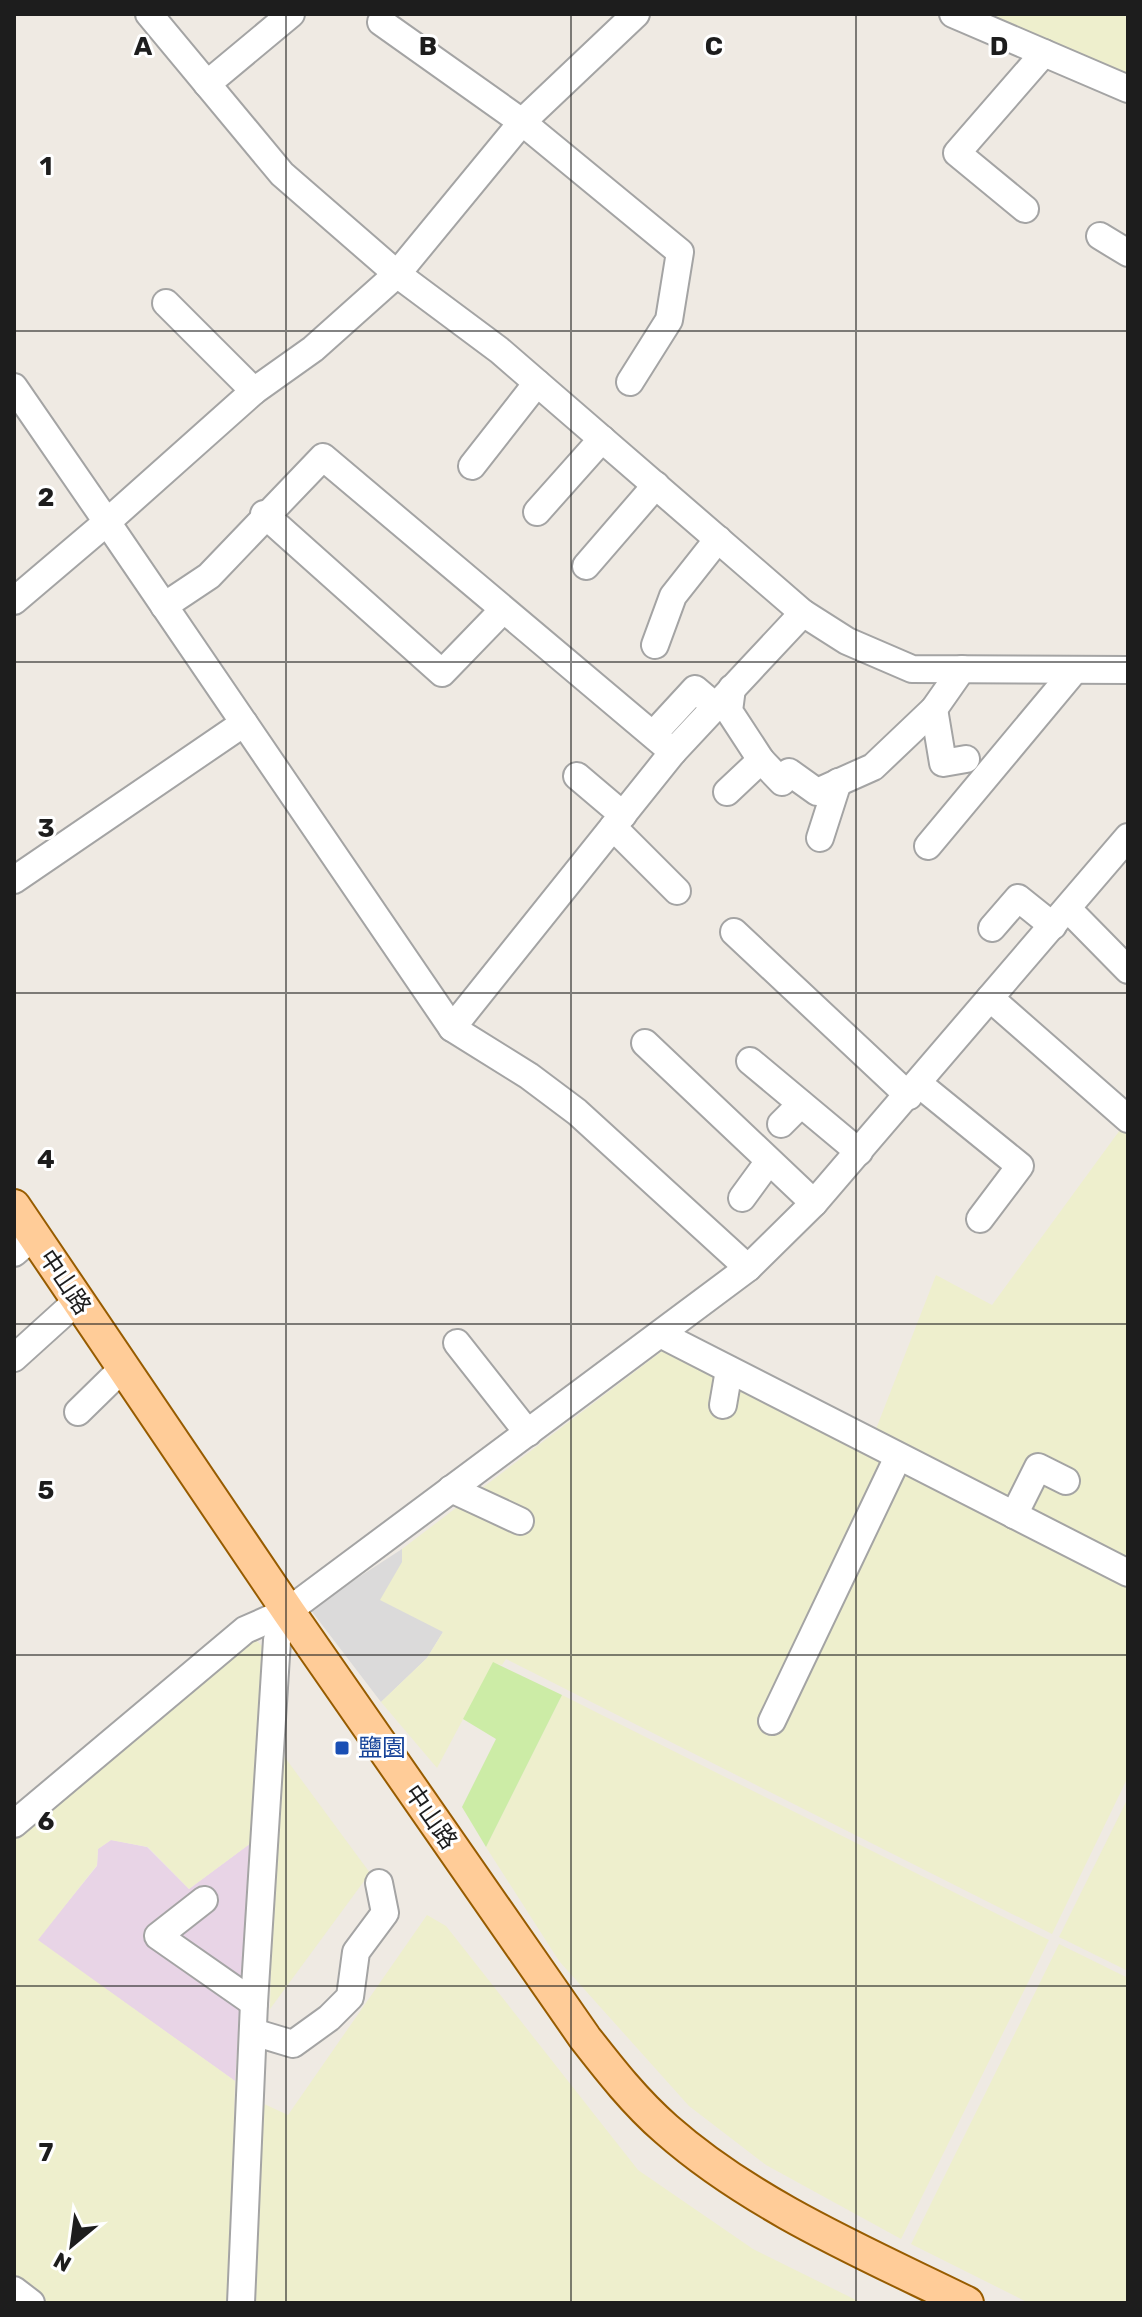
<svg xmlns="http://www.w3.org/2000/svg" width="1142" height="2317" font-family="Rubik,'Noto Sans TC',sans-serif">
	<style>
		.residential { fill: #dbdada }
		.industrial { fill: #e8d4e6 }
		.farmland { fill: #eeefcd }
		.grass { fill: #cceca6 }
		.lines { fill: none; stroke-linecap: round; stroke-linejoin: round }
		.minor-casing { stroke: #a4a4a4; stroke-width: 30 }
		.major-casing { stroke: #975c00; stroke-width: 36 }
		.minor { stroke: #fff; stroke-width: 26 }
		.major { stroke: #ffcc98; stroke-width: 32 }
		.grid { fill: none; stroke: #1d1d1d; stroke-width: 2; stroke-opacity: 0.55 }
		.transit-dot { fill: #1a4fb4; stroke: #fff; stroke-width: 3 }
		.labels { text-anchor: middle; stroke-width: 6; stroke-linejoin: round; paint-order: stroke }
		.street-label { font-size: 24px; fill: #1d1d1d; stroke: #fff }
		.transit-label { font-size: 24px; fill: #164399; stroke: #fff; text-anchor: start }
		.grid-label { font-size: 26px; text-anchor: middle; font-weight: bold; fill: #1d1d1d; stroke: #fff; stroke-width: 6; stroke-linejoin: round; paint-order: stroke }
	</style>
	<rect width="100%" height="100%" fill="#efeae3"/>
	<!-- residential -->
	<path class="residential" d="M402,1549V1562L443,1632L427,1658L381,1702L310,1609Z"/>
	<!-- industrial -->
	<path class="industrial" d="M111,1840L147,1847L189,1889L251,1843L235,2081L37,1940L97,1866L98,1849Z"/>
	<!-- farmland -->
	<g class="farmland">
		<path d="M982,14H1128V75Z"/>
		<path d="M1128,1119V1557L876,1429L936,1275L992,1305Z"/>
		<path d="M666,1348L1128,1580V1777L1052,1934L506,1659L502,1665L493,1663L437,1768L381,1702L427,1658L443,1632L380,1600L402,1562V1549Z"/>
		<path d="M254,1638L263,1647L251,1843L189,1889L148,1847L111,1840L98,1849L97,1865L38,1940L235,2081L229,2303H46L14,2278V1840Z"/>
		<path d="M562,1695L1049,1940L901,2239L766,2165L689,2106L559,1961L486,1847Z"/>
		<path d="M275,1744L370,1873L270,2009Z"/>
		<path d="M1128,1798V1971L1059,1937Z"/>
		<path d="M427,1915L446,1926L638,2170L753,2249L862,2303H254L262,2103L288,2115Z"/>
		<path d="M1059,1944L1128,1978V2303H1029L911,2244Z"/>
	</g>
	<!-- grass -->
	<path class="grass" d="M493,1662L562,1695L486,1847L462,1807L496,1739L463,1719Z"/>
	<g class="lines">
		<defs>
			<g id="minor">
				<path d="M149,14L282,174L397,274L499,350L803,613L847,641L912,669L1128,670"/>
				<path d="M636,14L522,122L397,274L313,349L254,391L107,522L452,1028L529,1076L577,1112L748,1268"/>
				<path d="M953,14L1128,89"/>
				<path d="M381,22L522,122L680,252L669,320L630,382"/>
				<path d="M207,84L291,14"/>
				<path d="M1025,209L957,153L1044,53"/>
				<path d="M1100,236L1128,253"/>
				<path d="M166,303L254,391"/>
				<path d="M14,387L107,522L14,601"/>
				<path d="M472,466L537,383"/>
				<path d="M537,512L602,439"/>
				<path d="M264,514L442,673L502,611"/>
				<path d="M586,566L656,485"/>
				<path d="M164,606L209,576L323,457L673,752"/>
				<path d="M655,645L673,596L718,539"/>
				<path d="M732,688L729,711L761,760L782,782L789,772L817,792L873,767L934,709L962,669"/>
				<path d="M934,709L943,763L966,759"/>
				<path d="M660,727L695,689L715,706"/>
				<path d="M577,776L623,815"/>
				<path d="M727,792L761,760"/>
				<path d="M613,827L677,891"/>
				<path d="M820,838L838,782"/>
				<path d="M928,846L1074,671"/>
				<path d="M14,880L244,723"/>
				<path d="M1068,909L1128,970"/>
				<path d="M992,928L1018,898L1053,926"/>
				<path d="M734,932L909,1096"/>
				<path d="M990,998L1128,1119"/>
				<path d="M452,1028L673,752L803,613"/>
				<path d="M645,1043L814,1203"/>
				<path d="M750,1061L859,1152"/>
				<path d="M919,1084L1020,1166L980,1219"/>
				<path d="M781,1124L801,1104"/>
				<path d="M742,1198L769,1161"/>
				<path d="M14,1253L34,1236"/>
				<path d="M662,1335L1128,1573"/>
				<path d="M457,1343L528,1433"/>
				<path d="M14,1358L77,1301"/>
				<path d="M723,1405L729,1370"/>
				<path d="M78,1412L123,1368"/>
				<path d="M451,1489L520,1521"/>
				<path d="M1014,1515L1038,1467L1066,1481"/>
				<path d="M772,1721L898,1457"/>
				<path d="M14,1824L245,1630L288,1611"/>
				<path d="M204,1900L158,1936L254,2003"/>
				<path d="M253,2032L293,2044L329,2018L350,1997L356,1952L385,1913L379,1883"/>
				<path d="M14,2290L31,2303"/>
				<path d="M241,2303L254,2003L277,1640L288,1611L748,1268L814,1203L1128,837"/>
			</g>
			<path id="major" d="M14,1206L288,1611L585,2038C610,2070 635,2102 666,2129C752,2205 865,2253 967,2303"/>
		</defs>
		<!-- minor casing -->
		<use href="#minor" class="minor-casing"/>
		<!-- major casing -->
		<use href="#major" class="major-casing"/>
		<!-- minor -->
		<use href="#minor" class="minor"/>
		<!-- major -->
		<use href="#major" class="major"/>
	</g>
	<!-- grid -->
	<path class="grid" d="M286,14V2303M571,14V2303M856,14V2303M14,331H1128M14,662H1128M14,993H1128M14,1324H1128M14,1655H1128M14,1986H1128"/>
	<!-- markers -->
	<rect class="transit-dot" x="334" y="1740" width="16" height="16" rx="4"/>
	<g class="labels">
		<!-- street labels -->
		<g class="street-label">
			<text transform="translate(65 1282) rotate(56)" y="8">中山路</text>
			<text transform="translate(431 1817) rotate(55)" y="8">中山路</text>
		</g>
		<!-- transit labels -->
		<g class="transit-label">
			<text x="358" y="1756">鹽園</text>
		</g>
	</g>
	<g class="grid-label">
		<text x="143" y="55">A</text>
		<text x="428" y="55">B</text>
		<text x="714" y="55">C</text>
		<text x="999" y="55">D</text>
		<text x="46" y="175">1</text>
		<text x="46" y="506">2</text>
		<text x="46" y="837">3</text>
		<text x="46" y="1168">4</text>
		<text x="46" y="1499">5</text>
		<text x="46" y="1830">6</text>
		<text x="46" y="2161">7</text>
	</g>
	<!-- border -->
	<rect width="1142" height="2317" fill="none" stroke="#1d1d1d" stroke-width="32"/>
	<!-- north arrow -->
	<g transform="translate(72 2245) rotate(209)" stroke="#ffffff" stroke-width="6" paint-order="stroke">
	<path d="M0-6L14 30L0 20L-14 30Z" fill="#1d1d1d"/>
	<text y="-12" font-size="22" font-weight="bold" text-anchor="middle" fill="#1d1d1d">N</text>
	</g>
</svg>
